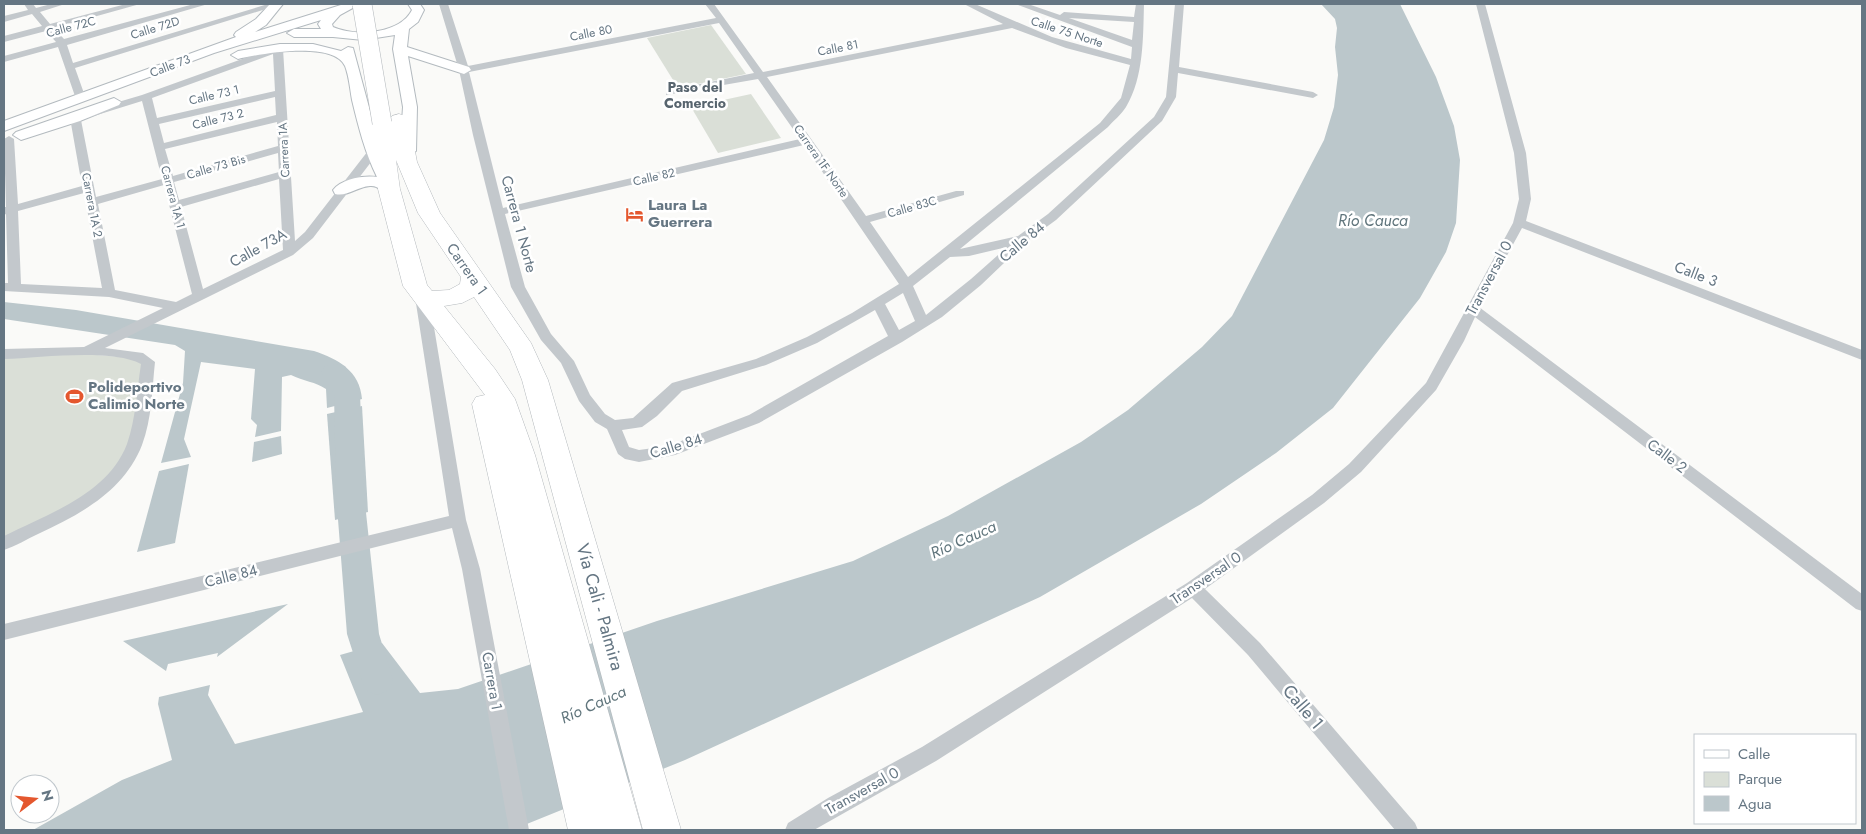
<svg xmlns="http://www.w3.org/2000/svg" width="1866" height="834" font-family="Jost,sans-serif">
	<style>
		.green { fill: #dadfd7 }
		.water { fill: #bbc7cb }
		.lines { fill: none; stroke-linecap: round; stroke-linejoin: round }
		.river { fill: #bbc7cb; fill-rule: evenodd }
		.secondary-casing { stroke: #b3babf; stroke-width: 2 }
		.highway-casing { stroke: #b4b9bd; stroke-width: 1 }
		.street { fill: #c3c8cc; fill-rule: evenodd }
		.secondary { fill: #fff; fill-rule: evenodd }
		.highway { fill: #fff; fill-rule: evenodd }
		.highway-bridge-casing { stroke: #b4b9bd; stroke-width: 20; stroke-linecap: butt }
		.highway-bridge { stroke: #fff; stroke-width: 19 }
		.labels { text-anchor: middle; stroke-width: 5; stroke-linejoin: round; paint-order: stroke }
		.far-street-label { font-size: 12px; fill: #657683; stroke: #fff }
		.far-neighbourhood-label { font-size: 14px; font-weight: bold; fill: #57646e; stroke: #fff }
		.poi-label { font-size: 15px; font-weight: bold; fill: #657683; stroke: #fff; text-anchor: start }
		.street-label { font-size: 15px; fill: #657683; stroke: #fff }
		.water-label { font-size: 16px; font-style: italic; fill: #60757c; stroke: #fff }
		.near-street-label { font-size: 18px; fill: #657683; stroke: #fff }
	</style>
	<rect width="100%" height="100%" fill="#fafaf8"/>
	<!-- green -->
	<g class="green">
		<path d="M711,25L746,74L678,88L647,38Z"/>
		<path d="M751,94L781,138L718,153L691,107Z"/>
		<path d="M73,353L145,359L138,429L113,481L67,512L4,543V354Z"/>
	</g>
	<!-- water -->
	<g class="water">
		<path d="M1321,4H1400L1436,77L1454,126L1460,160L1456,223L1446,252L1420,298L1333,408L1276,453L1201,504L1040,597L685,760L512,830H33L122,780L172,760L158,704L159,697L210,685L208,695L235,744L363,712L340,655L382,643L420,693L458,689L657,621L853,561L948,516L1081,442L1128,410L1202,347L1232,316L1324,140L1334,107L1338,75L1335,47L1337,28L1335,19Z"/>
		<path d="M4,302L76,310L314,351C338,359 360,371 362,399L327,408L326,389C316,382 303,381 291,375L282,377L281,431L255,437L257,425L251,419L255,369L201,362L184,439L191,457L161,463L183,383L185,351L175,345L4,319Z"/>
		<path d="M362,406L368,512L335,520L327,414Z"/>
		<path d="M281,436L282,454L252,462L254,442Z"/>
		<path d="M189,464L175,543L137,552L159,471Z"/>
		<path d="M288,604L217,657L218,653L168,664L166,671L123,641Z"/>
	</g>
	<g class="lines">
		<!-- river -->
		<path class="river" d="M336,364L345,366L360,394L364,494L379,634L393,680L389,690L377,695L365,690L347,634L336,494L334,394L321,372L325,366Z"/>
		<defs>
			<g id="secondary">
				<path d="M270,4H283L266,25L255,32L344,4H360L340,15L332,24L333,27C356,37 400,34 412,10L408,4H420L424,10L418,22L409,29L407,47L469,67L471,70L464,74L408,56L417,107L416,151L408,156L400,151L403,107L393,49L395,35L363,40L333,37H294L287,33L294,29H321L318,24L321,20L214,53L4,131V121L236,37L234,35L236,32L256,19Z"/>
				<path d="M280,44H313L341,51L348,47L353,48L374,126L392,175L387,179L397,189L395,193C383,195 380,185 370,186C357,187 347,197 335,194L333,190C341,179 364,175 377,177C365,153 358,125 352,100C350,89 349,76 345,66C333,40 259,54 238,59L231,55L238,51Z"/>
				<path d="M114,98L121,102L119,105L80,121L21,140L13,135L16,132Z"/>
			</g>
			<path id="highway" d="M399,114L406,116L409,120L417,162L440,213L531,343L548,380L681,830H643L522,380L510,350L474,297L462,303L444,306L495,369L515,399L535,455L642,830H568L472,404L476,397L485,395L403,286L378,189L372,123L375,119L382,117L389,120L392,116ZM396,160L418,213L461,277L460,284L449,290L432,291L427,285L400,189Z"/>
		</defs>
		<!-- secondary casing -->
		<use href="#secondary" class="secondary-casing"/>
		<!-- highway casing -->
		<use href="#highway" class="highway-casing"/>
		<!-- street -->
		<g class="street">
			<path d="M24,4H33L36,8L51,4H65L40,12L50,24L126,4H140L54,28L64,39L194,4H208L67,45L73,63L268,4H282L75,68L86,99L81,102L76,99L58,47L4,62V56L56,42L46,31L4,42V36L42,26L32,14L4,22V16L28,10Z"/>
			<path d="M439,4H448L468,66L716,18L705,4H714L763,72L1003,24L964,4H975L1052,37L1131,59L1132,47L1015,4H1028L1060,15L1064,12L1134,17L1136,4H1144C1143,37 1144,77 1126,107C1121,115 1114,120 1108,127L960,249L1018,236L1048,214L1154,117L1166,97L1175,4H1184L1179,67L1313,92L1318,95L1313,98L1178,73L1176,97L1162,121L1056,220L1026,242L981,285L942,317L902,342L759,423L675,455L639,462L625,459L618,454L607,429L595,422L579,401L561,363L541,340L511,287L473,135L459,70ZM1069,18L1134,22L1132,40ZM719,23L754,73L666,91V95L758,79L800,139L503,208L469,72ZM1012,28L1066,48L1130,65L1121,98L1100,123L908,277L870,222L964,195V191H956L866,216L767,77ZM804,145L899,284L852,313L807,337L756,359L672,383L633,418L615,420L605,414L590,395L574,361L551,334L525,287L505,214ZM1007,247L971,279L926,315L913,286L950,257L969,256ZM903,293L915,321L899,330L885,304ZM875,310L888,336L749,415L668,446L639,450L629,447L622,430L642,427L657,416L682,391L766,365L817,343Z"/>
			<path d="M1476,4H1485L1526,153L1531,199L1526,221L1862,350V360L1522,228L1479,307L1862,594V611L1856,609L1475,317L1464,341L1436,390L1361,472L1324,503L1205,589L1260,643L1415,823L1418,830H1395L1248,655L1192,598L936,761L814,830H785L788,823L828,798L922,747L1187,583L1312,495L1349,464L1426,383L1513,223L1519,199L1514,153Z"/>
			<path d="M278,46L283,49L295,241L305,232L371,147H379L381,149L313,238L293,255L105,348L143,353L155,362C152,389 152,419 142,445C124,491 81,514 38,534C27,539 16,546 4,550V536C48,514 108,494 127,444C136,418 137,390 141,364C111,348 39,358 4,359V349L84,347L163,308L109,297L4,291V283H8L6,214L4,215V207H6L4,139L9,136L14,139L18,204L82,186L70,118L71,116L142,95ZM273,54L275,91L157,118L152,98ZM275,97L276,115L164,143L159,124ZM142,101L162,179L96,197L81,120ZM277,122L278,146L173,176L165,149ZM278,153L279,172L179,200L174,182ZM279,179L283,250L203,289L181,207ZM164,185L192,294L176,302L115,290L98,204ZM84,193L102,288L21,284L18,211Z"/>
			<path d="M422,293L429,297L466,520L480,569L529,830H509L462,569L452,528L4,640V624L449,516L415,297Z"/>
		</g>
		<!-- secondary -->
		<use href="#secondary" class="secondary"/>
		<!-- highway -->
		<use href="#highway" class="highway"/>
		<defs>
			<path id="highway-bridge" d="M362,4L382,123"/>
		</defs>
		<!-- highway-bridge casing -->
		<use href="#highway-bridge" class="highway-bridge-casing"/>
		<!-- highway-bridge -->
		<use href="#highway-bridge" class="highway-bridge"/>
	</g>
	<!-- icons -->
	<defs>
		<symbol id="hotel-bare" viewBox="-9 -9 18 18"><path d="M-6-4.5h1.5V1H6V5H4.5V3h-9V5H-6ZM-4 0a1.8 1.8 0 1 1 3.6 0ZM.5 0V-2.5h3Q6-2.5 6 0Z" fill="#e4572e" stroke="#fff" stroke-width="2.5" paint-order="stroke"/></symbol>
		<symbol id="stadium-bare" viewBox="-9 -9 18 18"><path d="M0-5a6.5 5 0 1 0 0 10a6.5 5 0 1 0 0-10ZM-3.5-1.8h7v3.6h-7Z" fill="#e4572e" stroke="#fff" stroke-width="2.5" paint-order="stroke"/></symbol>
	</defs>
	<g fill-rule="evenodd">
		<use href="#hotel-bare" x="622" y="202" width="25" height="25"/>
		<use href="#stadium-bare" x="62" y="384" width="25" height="25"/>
	</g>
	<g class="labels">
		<!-- far-street labels -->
		<g class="far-street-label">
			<text transform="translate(71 27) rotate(-15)" y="4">Calle 72C</text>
			<text transform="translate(155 28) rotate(-17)" y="4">Calle 72D</text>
			<text transform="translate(1067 32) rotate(18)" y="4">Calle 75 Norte</text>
			<text transform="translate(591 33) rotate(-11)" y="4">Calle 80</text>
			<text transform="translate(838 48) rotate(-11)" y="4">Calle 81</text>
			<text transform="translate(170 66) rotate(-21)" y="4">Calle 73</text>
			<text transform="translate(214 95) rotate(-13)" y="4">Calle 73 1</text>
			<text transform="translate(218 119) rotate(-14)" y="4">Calle 73 2</text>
			<text transform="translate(284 150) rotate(-93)" y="4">Carrera 1A</text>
			<text transform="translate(821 161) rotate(55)" y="4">Carrera 1F Norte</text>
			<text transform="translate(216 167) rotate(-16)" y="4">Calle 73 Bis</text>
			<text transform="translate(654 177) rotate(-13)" y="4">Calle 82</text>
			<text transform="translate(173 197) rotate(75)" y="4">Carrera 1A 1</text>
			<text transform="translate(92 205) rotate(79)" y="4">Carrera 1A 2</text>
			<text transform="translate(912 207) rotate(-16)" y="4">Calle 83C</text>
		</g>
		<!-- far-neighbourhood labels -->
		<g class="far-neighbourhood-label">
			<text x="695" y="92">Paso del<tspan x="695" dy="16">Comercio</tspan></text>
		</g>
		<!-- poi labels -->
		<g class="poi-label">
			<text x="648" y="210">Laura La<tspan x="648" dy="17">Guerrera</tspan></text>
			<text x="88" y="392">Polideportivo<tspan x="88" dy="17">Calimio Norte</tspan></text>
		</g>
		<!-- street labels -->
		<g class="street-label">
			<text transform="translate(519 224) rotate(75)" y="5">Carrera 1 Norte</text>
			<text transform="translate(1022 242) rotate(-40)" y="5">Calle 84</text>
			<text transform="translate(258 248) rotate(-29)" y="5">Calle 73A</text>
			<text transform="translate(467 269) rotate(55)" y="5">Carrera 1</text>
			<text transform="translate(1696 274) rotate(21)" y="5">Calle 3</text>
			<text transform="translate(1489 278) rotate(-62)" y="5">Transversal 0</text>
			<text transform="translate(676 446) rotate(-17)" y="5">Calle 84</text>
			<text transform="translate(1667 456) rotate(37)" y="5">Calle 2</text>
			<text transform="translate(231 576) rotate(-14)" y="5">Calle 84</text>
			<text transform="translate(1206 578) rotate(-34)" y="5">Transversal 0</text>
			<text transform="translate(492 681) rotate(80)" y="5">Carrera 1</text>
			<text transform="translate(862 791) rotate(-29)" y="5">Transversal 0</text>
		</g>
		<!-- water labels -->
		<g class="water-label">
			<text x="1373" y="226">Río Cauca</text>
			<text transform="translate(963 539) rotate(-24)" y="6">Río Cauca</text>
			<text transform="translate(593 704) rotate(-24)" y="6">Río Cauca</text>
		</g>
		<!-- near-street labels -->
		<g class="near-street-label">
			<text transform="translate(600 607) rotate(74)" y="6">Vía Cali - Palmira</text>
			<text transform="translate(1303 707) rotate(50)" y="6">Calle 1</text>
		</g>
	</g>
	<!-- border -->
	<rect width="1866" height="834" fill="none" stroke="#657683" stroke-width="10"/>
	<!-- legend -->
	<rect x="1694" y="734" width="162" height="90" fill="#ffffff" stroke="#c1c8cd"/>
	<rect x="1704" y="750" width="25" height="8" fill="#ffffff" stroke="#c1c8cd"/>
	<text x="1738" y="759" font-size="15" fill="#657683">Calle</text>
	<rect x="1704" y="772" width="25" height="15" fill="#dadfd7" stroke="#c1c8cd"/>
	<text x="1738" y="784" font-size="15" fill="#657683">Parque</text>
	<rect x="1704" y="796" width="25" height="15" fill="#bbc7cb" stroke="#c1c8cd"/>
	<text x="1738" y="809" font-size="15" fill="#657683">Agua</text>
	<!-- north arrow -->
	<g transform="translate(35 799) rotate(74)"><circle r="24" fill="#ffffff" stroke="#c1c8cd"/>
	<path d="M0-4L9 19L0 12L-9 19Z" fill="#e4572e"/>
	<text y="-8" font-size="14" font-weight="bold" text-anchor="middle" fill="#657683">N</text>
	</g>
</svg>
